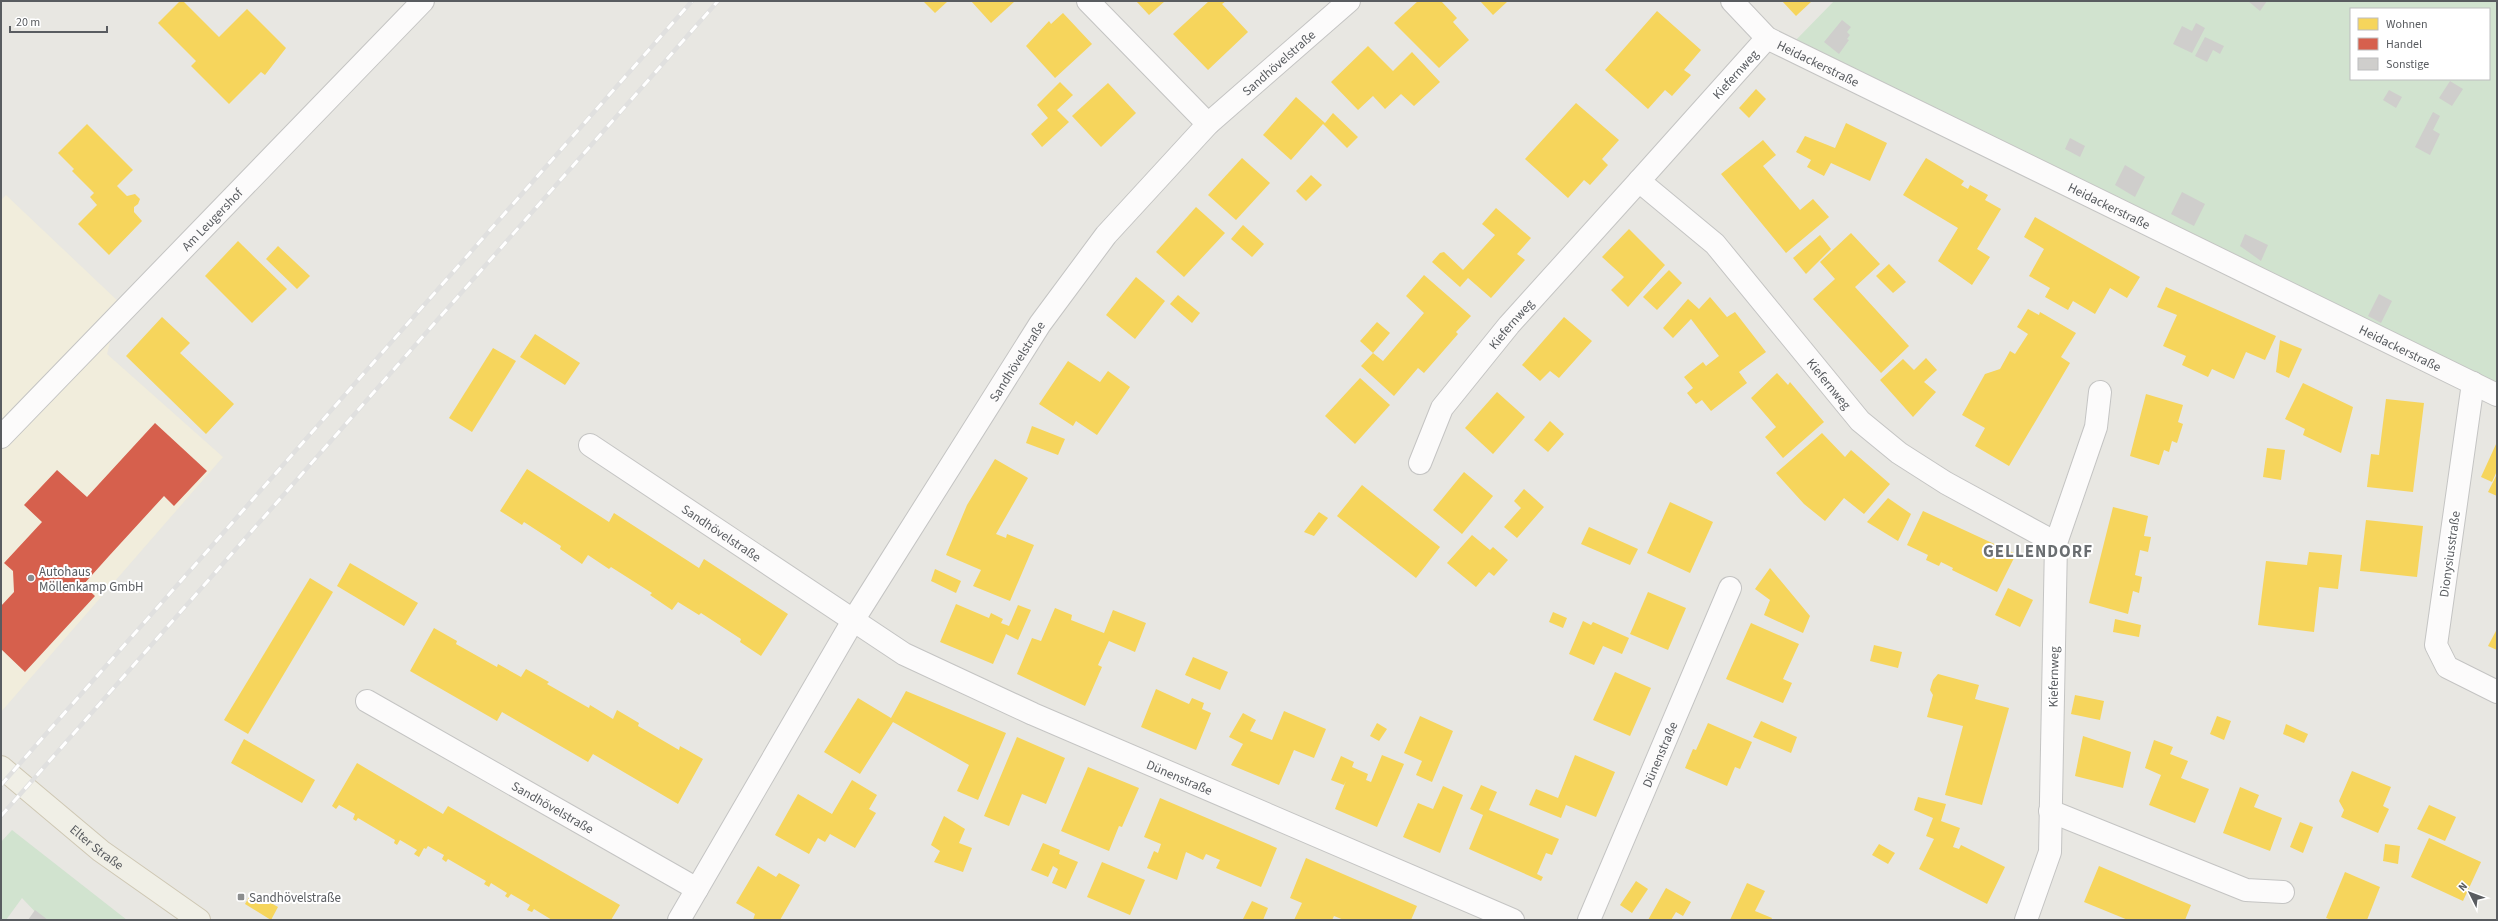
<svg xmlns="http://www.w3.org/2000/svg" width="2498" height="921" font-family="'Source Sans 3',sans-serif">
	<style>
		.commercial { fill: #f1eddc }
		.green { fill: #d1e3cf; fill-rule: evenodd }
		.homes { fill: #f6d55c }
		.shops { fill: #d6604d }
		.building { fill: #cfcecc }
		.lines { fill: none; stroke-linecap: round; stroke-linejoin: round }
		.minor-casing { stroke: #c4c4c3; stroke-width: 24 }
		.major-casing { stroke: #cec7b3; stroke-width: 24 }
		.minor { stroke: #fcfbfb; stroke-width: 22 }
		.major { stroke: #f0efe6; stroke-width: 22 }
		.rail-casing { stroke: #e0e0df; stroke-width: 4.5 }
		.rail { stroke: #fff; stroke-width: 3; stroke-dasharray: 9; stroke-linecap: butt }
		.poi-dot { fill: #8b8d8e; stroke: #fff; stroke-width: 1.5 }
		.labels { text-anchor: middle; stroke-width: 4; stroke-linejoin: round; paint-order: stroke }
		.street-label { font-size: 13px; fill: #595c60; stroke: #fff }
		.poi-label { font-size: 13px; fill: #595c60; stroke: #fff; text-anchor: start }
		.district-label { font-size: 17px; font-weight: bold; letter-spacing: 1px; fill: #6a6e71; stroke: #fff }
	</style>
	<rect width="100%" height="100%" fill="#e8e7e2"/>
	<!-- commercial -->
	<path class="commercial" d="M6,195L120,303L107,354L223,457L1,712V200Z"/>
	<!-- green -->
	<g class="green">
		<path d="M1834,1H2497V388L1793,43ZM2351,9H2489V79H2351Z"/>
		<path d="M12,830L127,920H43L22,898L6,920H1V842Z"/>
	</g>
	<!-- homes -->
	<g class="homes">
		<path d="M180,1H183L219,37L247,9L286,48L265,75L261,72L229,104L191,66L196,61L158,23Z"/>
		<path d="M923,1H948L935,13Z"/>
		<path d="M971,1H1015L991,23Z"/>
		<path d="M1136,1H1165L1149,15Z"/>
		<path d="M1209,1H1226L1222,4L1248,32L1208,70L1173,34Z"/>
		<path d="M1418,1H1441L1457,18L1453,22L1469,40L1439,68L1394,23Z"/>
		<path d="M1480,1H1508L1493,15Z"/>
		<path d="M1782,1H1812L1796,16Z"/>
		<path d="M1657,11L1701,50L1684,70L1691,75L1672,96L1665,90L1648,109L1605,70Z"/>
		<path d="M1063,13L1092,44L1055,78L1026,46L1049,21L1051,24Z"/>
		<path d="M1368,46L1393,71L1412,52L1440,82L1414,106L1401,94L1385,109L1373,96L1358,110L1331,82Z"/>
		<path d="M1060,82L1073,95L1057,110L1069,122L1042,147L1031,134L1048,118L1037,105Z"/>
		<path d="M1108,83L1136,113L1101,147L1072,116Z"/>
		<path d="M1756,89L1766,99L1749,118L1739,108Z"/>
		<path d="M1296,97L1325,123L1333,113L1358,137L1347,148L1323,124L1291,160L1263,135Z"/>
		<path d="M1576,103L1619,140L1602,159L1608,165L1590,185L1584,180L1568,198L1525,159Z"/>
		<path d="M1846,123L1887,143L1870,181L1831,163L1824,176L1807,167L1811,160L1796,152L1805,136L1835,148Z"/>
		<path d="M87,124L133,170L117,186L127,196L135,194L140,199L138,204L134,207V212L142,221L109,255L78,224L97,205L90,197L94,193L72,171L74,169L58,153Z"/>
		<path d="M1763,140L1776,155L1763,166L1800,210L1813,199L1829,217L1786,253L1721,174Z"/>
		<path d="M1242,158L1270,183L1236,220L1208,195Z"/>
		<path d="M1926,158L1964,181L1961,185L1968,189L1970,185L1988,195L1985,200L2001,209L1977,249L1990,257L1972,285L1938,261L1958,228L1903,195Z"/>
		<path d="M1311,175L1322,185L1306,201L1296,191Z"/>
		<path d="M1196,207L1225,233L1184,277L1156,252Z"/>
		<path d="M1496,208L1531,238L1517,254L1525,260L1491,298L1468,278L1460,287L1432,262L1440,253L1444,252L1463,270L1495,235L1482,224Z"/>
		<path d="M2035,217L2140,277L2127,298L2110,288L2095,314L2073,301L2068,310L2045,297L2050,288L2029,276L2044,249L2024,237Z"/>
		<path d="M1243,225L1264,244L1252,257L1231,239Z"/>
		<path d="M1629,229L1665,265L1628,307L1611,290L1624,277L1602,257Z"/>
		<path d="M1851,233L1880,264L1855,287L1909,346L1881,373L1813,299L1835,279L1820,262Z"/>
		<path d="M1820,235L1831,249L1806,274L1793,258Z"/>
		<path d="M238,241L287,289L252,323L205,276Z"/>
		<path d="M278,246L310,276L297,289L266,259Z"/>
		<path d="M1889,264L1906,282L1893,293L1876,276Z"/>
		<path d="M1669,270L1682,283L1657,310L1643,297Z"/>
		<path d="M1424,275L1471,316L1456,332L1458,334L1424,373L1418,368L1394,396L1361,366L1373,353L1383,361L1424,313L1406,296Z"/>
		<path d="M1136,277L1165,301L1135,339L1106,315Z"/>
		<path d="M2166,287L2276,336L2265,360L2246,352L2234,379L2212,369L2208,377L2182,365L2186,356L2163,346L2177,315L2157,307Z"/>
		<path d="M1178,295L1200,313L1192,323L1170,304Z"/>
		<path d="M1710,297L1727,317L1735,312L1766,352L1739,372L1747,383L1711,411L1702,400L1696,404L1687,393L1693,388L1684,377L1703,362L1706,366L1719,356L1691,319L1673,338L1663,328L1688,299L1699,309Z"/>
		<path d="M2028,309L2039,315L2040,312L2076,333L2061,357L2070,363L2009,466L1975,446L1985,428L1962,415L1985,374L2000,369L2010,351L2015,354L2028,334L2017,327Z"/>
		<path d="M162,317L190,343L180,353L234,404L206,434L126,356Z"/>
		<path d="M1564,317L1592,341L1559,378L1550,371L1540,381L1522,365Z"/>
		<path d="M1377,322L1390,333L1373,353L1360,341Z"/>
		<path d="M535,334L580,363L565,385L520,357Z"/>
		<path d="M2280,340L2302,349L2289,378L2276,372Z"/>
		<path d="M493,348L516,361L472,432L449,418Z"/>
		<path d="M1926,358L1937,370L1924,382L1936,392L1913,417L1880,380L1903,359L1914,370Z"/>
		<path d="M1068,361L1100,382L1108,371L1130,387L1097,435L1076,421L1073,426L1039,404Z"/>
		<path d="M1777,373L1788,385L1790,382L1824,422L1783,458L1765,437L1776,427L1751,398Z"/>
		<path d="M1360,378L1390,405L1355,444L1325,416Z"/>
		<path d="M2303,383L2353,407L2341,453L2303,435L2305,429L2285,419Z"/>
		<path d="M1497,392L1525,417L1493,454L1465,428Z"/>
		<path d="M2146,394L2183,405L2178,422L2183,424L2177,443L2172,441L2169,452L2164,450L2159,465L2130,456Z"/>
		<path d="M2386,399L2424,403L2413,492L2367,487L2371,454L2379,455Z"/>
		<path d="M1550,421L1564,434L1548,452L1534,440Z"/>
		<path d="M1032,426L1065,439L1058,455L1026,443Z"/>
		<path d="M1822,433L1845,457L1851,450L1890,484L1864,514L1844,498L1825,521L1804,504L1776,473Z"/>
		<path d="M2497,442V471L2492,482L2481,477Z"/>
		<path d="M2267,448L2285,450L2281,480L2263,477Z"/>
		<path d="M995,459L1028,478L996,534L1006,538L1007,534L1034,545L1010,601L973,586L981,570L946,555L967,505Z"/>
		<path d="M527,469L609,522L614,513L699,568L704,559L788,614L761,656L740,642L741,639L701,613L699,615L678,602L672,610L650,595L652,593L611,567L609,569L588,555L582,564L560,549L561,546L524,522L522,525L500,511Z"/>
		<path d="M1464,472L1493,496L1462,534L1433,510Z"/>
		<path d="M2497,474V496L2488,492Z"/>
		<path d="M1362,485L1440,547L1416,578L1337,516Z"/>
		<path d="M1524,489L1544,507L1517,538L1504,527L1521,508L1514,501Z"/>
		<path d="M1888,498L1911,514L1898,541L1867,522Z"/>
		<path d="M1670,502L1713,522L1690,573L1647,553Z"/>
		<path d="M2113,507L2148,516L2144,536L2151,537L2148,552L2140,550L2135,575L2142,577L2139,593L2133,591L2128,614L2089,603Z"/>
		<path d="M1923,511L2016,554L1997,592L1952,570L1953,568L1941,562L1939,566L1926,560L1928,555L1907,545Z"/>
		<path d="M1319,512L1328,518L1314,536L1304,532Z"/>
		<path d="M2366,520L2423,526L2417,577L2360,571Z"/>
		<path d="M1589,527L1638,549L1630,565L1581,544Z"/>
		<path d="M1472,535L1490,550L1493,547L1508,560L1494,576L1489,572L1476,587L1447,563Z"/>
		<path d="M2309,552L2342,555L2338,589L2319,587L2314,632L2258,625L2266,561L2307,565Z"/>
		<path d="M350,563L418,603L404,626L337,586Z"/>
		<path d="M1770,568L1810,616L1803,633L1764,615L1770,600L1755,589Z"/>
		<path d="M935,569L961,581L956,593L931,581Z"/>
		<path d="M310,578L333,592L248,734L224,720Z"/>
		<path d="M2008,588L2033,600L2020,627L1995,615Z"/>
		<path d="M1648,592L1686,608L1668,650L1630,634Z"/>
		<path d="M956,604L989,618L991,613L1003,619L1001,623L1009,626L1018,605L1031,610L1018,640L1006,634L993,664L940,642Z"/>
		<path d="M1055,608L1072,615L1071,620L1104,633L1113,610L1146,623L1135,652L1109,641L1098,665L1102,667L1085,706L1017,674L1032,638L1041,641Z"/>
		<path d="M1553,612L1567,618L1563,628L1549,622Z"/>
		<path d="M2115,619L2141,625L2139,637L2113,632Z"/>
		<path d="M1583,621L1591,625L1593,622L1629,638L1622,654L1603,646L1594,665L1569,654Z"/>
		<path d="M1751,623L1799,644L1783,679L1792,683L1783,703L1726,679Z"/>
		<path d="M434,628L457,641L456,644L497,667L498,664L521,677L526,669L549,682L547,684L589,708L590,705L613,719L617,710L639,723L638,726L679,750L680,746L703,759L678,804L593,754L588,762L502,712L497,721L410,671Z"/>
		<path d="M2497,629V650L2488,646Z"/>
		<path d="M1874,645L1902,652L1898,668L1870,661Z"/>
		<path d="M1193,657L1228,672L1220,690L1185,675Z"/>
		<path d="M1615,672L1651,688L1630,736L1593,720Z"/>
		<path d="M1938,674L1979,685L1975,699L2009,708L1982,805L1945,795L1963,726L1927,717L1933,695L1930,690L1933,680Z"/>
		<path d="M1156,689L1189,704L1192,698L1204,703L1202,709L1211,713L1196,750L1141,727Z"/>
		<path d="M906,691L1006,733L978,800L957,791L969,765L893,722L860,774L824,752L858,698L891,718Z"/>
		<path d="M2075,695L2104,701L2100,720L2071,714Z"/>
		<path d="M1284,711L1326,729L1314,758L1294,750L1279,785L1231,765L1243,744L1229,737L1243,713L1256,720L1250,731L1272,740Z"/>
		<path d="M1420,716L1453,731L1432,782L1416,775L1422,761L1404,753Z"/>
		<path d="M2217,716L2231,721L2224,740L2210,734Z"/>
		<path d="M1761,721L1797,737L1791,753L1753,737Z"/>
		<path d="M1377,723L1387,729L1379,741L1370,736Z"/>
		<path d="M1708,723L1752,742L1740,769L1735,767L1727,786L1685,768L1693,749L1696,750Z"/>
		<path d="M2286,724L2308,734L2304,743L2283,734Z"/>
		<path d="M2083,736L2131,752L2123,788L2075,776Z"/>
		<path d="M1017,737L1065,758L1046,804L1022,794L1009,826L984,816Z"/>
		<path d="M244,739L315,780L302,803L231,763Z"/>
		<path d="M2154,740L2173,747L2170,754L2188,761L2181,778L2209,789L2195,823L2149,805L2161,775L2145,768Z"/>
		<path d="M1382,755L1404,764L1377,827L1335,809L1346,781L1344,785L1331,780L1341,756L1354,762L1352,767L1368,774L1366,780L1371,782Z"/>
		<path d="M1575,755L1615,772L1596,817L1566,805L1561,818L1529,805L1536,789L1558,798Z"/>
		<path d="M357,763L443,814L448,806L620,905L611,920H552L534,909L532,912L527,910L530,905L511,894L508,898L505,896L507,893L491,883L489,887L484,884L486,881L448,859L446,862L442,859L444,855L428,846L426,849L424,848L419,857L414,854L417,850L400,840L397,845L394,843L395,840L358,818L356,821L353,819L355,814L339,805L336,809L332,806Z"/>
		<path d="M1088,767L1139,788L1122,827L1119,826L1109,851L1061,831Z"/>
		<path d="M2352,771L2391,787L2383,806L2389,809L2378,833L2341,817L2344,810L2339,801Z"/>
		<path d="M852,780L877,795L869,809L876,813L855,848L830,834L825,842L818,838L809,854L775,835L798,794L832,814Z"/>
		<path d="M1481,785L1497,792L1489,810L1559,839L1552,855L1546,853L1537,874L1543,877L1541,881L1469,849L1483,815L1470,809Z"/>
		<path d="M1443,786L1463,795L1440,853L1403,837L1418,803L1433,809Z"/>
		<path d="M2240,787L2259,795L2254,807L2282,818L2270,851L2223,833Z"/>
		<path d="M1918,797L1946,804L1941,821L1960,828L1953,847L1959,849L1961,845L2005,867L1987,904L1919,869L1934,839L1926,836L1933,818L1914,810Z"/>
		<path d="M1160,798L1277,848L1261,887L1216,868L1220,860L1206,854L1203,860L1186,852L1177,880L1147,868L1154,851L1158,853L1161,844L1144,837Z"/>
		<path d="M2429,805L2456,817L2445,841L2417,829Z"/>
		<path d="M944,816L965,829L959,843L972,848L963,872L934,862L940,851L931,845Z"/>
		<path d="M2300,822L2313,827L2303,853L2290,847Z"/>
		<path d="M2429,838L2481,862L2463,901L2411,877Z"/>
		<path d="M1043,843L1060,850L1059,854L1078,862L1066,889L1052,883L1058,869L1053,866L1048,877L1031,870Z"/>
		<path d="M1879,844L1895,853L1888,864L1872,855Z"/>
		<path d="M2385,844L2400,846L2398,864L2383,861Z"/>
		<path d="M1306,858L1417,906L1411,920H1344L1334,916L1332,920H1294L1302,903L1290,898Z"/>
		<path d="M1102,862L1145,880L1130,915L1087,897Z"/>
		<path d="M758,866L776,877L779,873L800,885L780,920H753L755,914L736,903Z"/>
		<path d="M2099,866L2191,905L2185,920H2128L2084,902Z"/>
		<path d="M2345,872L2380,887L2367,920H2332L2326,918Z"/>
		<path d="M1636,881L1648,889L1632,913L1620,905Z"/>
		<path d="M1747,883L1765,891L1755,911L1772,918L1771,920H1730Z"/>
		<path d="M1666,888L1691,902L1683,916L1676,912L1671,920H1648Z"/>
		<path d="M252,892L278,907L271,920L245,904Z"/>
		<path d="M1252,901L1268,908L1263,920L1243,919Z"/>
	</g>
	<!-- shops -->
	<path class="shops" d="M155,423L207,471L174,506L164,496L109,556L83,585L95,596L25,672L1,649V606L14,592L13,571L4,563L42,522L24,505L57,470L87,497Z"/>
	<!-- building -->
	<g class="building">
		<path d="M2248,1H2267L2260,11Z"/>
		<path d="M1842,20L1851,27L1847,32L1850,35L1847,39L1849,40L1839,54L1824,42Z"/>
		<path d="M2196,23L2205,28L2192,53L2173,44L2182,26L2192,31Z"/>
		<path d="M2205,37L2224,46L2220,54L2213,50L2207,62L2195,56Z"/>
		<path d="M2450,81L2463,89L2452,106L2439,98Z"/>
		<path d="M2389,90L2402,97L2396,108L2383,100Z"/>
		<path d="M2433,112L2440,116L2433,130L2440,134L2430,155L2415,147Z"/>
		<path d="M2070,138L2085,146L2080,157L2065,149Z"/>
		<path d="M2125,165L2145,177L2135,197L2115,185Z"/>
		<path d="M2182,192L2205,204L2194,226L2171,214Z"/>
		<path d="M2245,234L2268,245L2261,261L2240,246Z"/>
		<path d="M2379,294L2392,301L2381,323L2368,316Z"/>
		<path d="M35,910L48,920H28Z"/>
	</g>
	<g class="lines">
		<defs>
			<g id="minor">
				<path d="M1088,1L1208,124"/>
				<path id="s1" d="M1732,1L1767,38L2497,395"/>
				<path id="s2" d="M1767,38L1639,181L1715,244L1860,421L1899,453L1946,483L2056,543L2050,852L2026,920"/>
				<path d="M2473,383L2436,645L2447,667L2497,692"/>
				<path id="s3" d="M1,437L423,1"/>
				<path id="s4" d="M590,445L904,654L1033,714L1513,920"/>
				<path id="s5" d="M1420,463L1442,408L1509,325L1639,181"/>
				<path d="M2056,543L2096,427L2100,392"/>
				<path id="s6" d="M367,701L697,889"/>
				<path d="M2050,811L2246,890L2283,892"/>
				<path id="s7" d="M679,920L854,619L1040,324L1106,235L1208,124L1349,1"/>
				<path id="s8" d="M1589,920L1730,588"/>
			</g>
			<g id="major">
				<path id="s9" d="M1,767L101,851L199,920"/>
			</g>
		</defs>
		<!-- minor casing -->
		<use href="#minor" class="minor-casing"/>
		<!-- major casing -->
		<use href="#major" class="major-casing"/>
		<!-- minor -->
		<use href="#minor" class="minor"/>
		<!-- major -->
		<use href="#major" class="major"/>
		<defs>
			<g id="rail">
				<path d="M1,785L692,1"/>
				<path d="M1,816L718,1"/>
			</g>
		</defs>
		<!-- rail casing -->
		<use href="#rail" class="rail-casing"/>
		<!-- rail -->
		<use href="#rail" class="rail"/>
	</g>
	<!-- markers -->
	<g class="poi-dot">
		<circle cx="31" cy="578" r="4"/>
		<rect x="237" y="893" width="8" height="8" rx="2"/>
	</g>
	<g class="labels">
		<!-- street labels -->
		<g class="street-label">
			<text dy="5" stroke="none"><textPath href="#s7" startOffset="1052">Sandhövelstraße</textPath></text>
			<text dy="5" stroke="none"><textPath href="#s1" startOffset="108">Heidackerstraße</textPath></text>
			<text transform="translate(1735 74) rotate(-48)" y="5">Kiefernweg</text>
			<text dy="5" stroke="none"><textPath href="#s1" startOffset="432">Heidackerstraße</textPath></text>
			<text dy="5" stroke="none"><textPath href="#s3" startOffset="303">Am Leugershof</textPath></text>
			<text dy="5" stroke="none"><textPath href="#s5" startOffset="168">Kiefernweg</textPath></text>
			<text dy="5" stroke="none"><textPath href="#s1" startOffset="756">Heidackerstraße</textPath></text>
			<text dy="5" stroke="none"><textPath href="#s7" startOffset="653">Sandhövelstraße</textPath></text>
			<text dy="5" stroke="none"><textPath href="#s2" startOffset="471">Kiefernweg</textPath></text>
			<text dy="5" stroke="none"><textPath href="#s4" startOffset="158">Sandhövelstraße</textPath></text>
			<text transform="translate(2449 554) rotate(-82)" y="5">Dionysiusstraße</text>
			<text transform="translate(2053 677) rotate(-89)" y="5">Kiefernweg</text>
			<text dy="5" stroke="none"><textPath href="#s8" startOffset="180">Dünenstraße</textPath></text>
			<text dy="5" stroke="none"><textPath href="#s4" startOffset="679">Dünenstraße</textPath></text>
			<text dy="5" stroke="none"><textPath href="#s6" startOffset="214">Sandhövelstraße</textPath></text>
			<text dy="5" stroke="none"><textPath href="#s9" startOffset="125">Elter Straße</textPath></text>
		</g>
		<!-- poi labels -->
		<g class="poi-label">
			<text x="39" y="576">Autohaus<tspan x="39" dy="15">Möllenkamp GmbH</tspan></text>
			<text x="249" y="902">Sandhövelstraße</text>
		</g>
		<!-- district labels -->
		<g class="district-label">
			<text x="2038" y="557">GELLENDORF</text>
		</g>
	</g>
	<!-- border -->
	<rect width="2498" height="921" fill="none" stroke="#595c60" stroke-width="4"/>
	<!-- legend -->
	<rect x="2350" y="8" width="140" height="72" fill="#ffffff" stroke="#bdbebf"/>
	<rect x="2358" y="18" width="20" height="12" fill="#f6d55c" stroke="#bdbebf"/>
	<text x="2386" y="28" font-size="12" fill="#595c60">Wohnen</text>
	<rect x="2358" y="38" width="20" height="12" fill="#d6604d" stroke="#bdbebf"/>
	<text x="2386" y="48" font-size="12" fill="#595c60">Handel</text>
	<rect x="2358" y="58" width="20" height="12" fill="#cfcecc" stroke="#bdbebf"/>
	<text x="2386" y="68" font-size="12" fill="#595c60">Sonstige</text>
	<!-- north arrow -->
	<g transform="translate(2470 893) rotate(312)" stroke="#ffffff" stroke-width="3" paint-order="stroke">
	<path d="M0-3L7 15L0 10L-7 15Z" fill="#595c60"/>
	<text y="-6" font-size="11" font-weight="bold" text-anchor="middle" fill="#595c60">N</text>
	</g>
	<!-- scale -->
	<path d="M10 26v6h97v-6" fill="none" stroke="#595c60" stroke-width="2"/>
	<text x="16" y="26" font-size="12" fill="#595c60" stroke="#ffffff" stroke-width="3" paint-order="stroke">20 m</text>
</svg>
